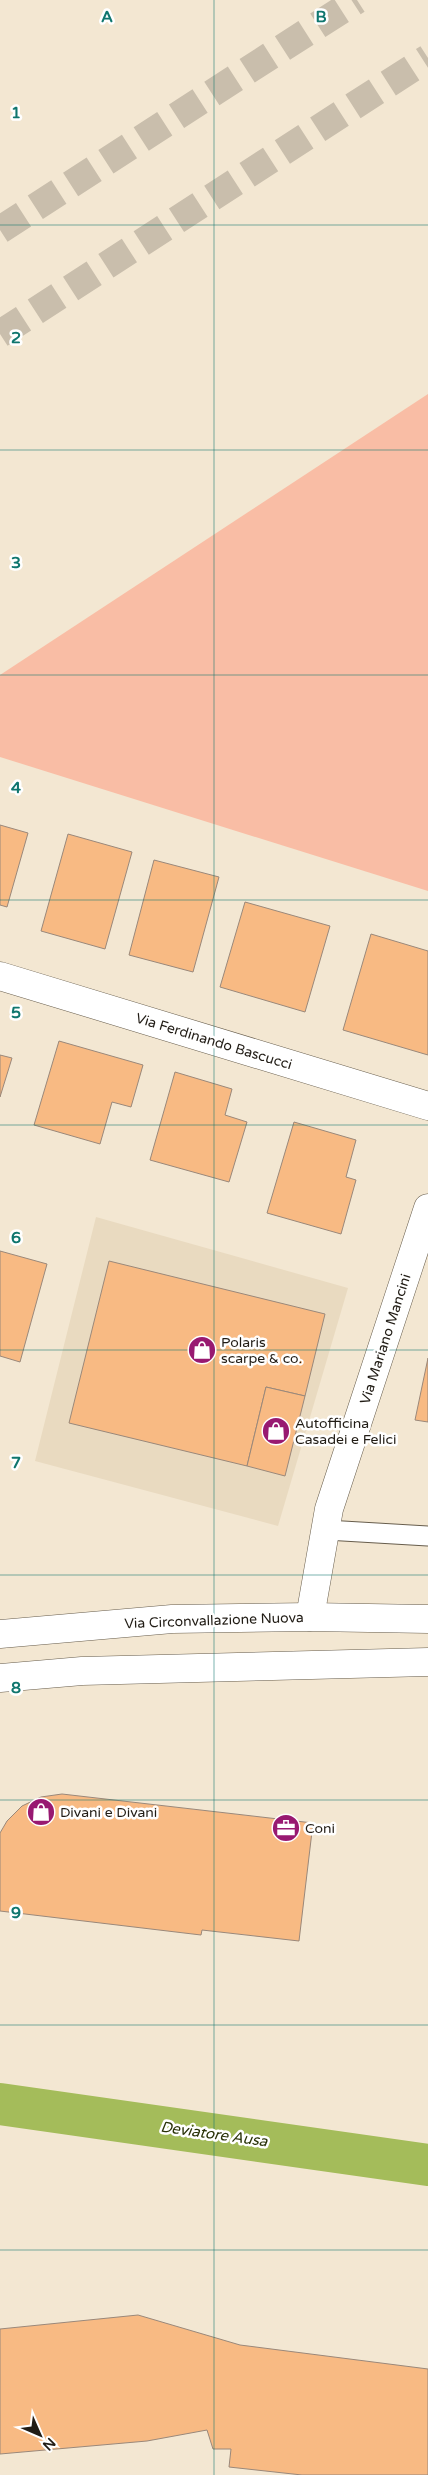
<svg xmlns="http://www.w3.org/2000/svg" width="428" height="2475" font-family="'Varela Round',sans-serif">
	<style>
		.built { fill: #e9dac0 }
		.green { fill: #f9bda5 }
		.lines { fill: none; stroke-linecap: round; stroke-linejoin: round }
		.canal { stroke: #a4bc5a; stroke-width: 42 }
		.building { fill: #f8ba83; stroke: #9a887a }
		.highway-tunnel { stroke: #c9beac; stroke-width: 28; stroke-dasharray: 28 14; stroke-linecap: butt }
		.lane-casing { stroke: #675d4c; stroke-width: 21 }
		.street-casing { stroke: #675d4c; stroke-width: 29 }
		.primary-casing { stroke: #675d4c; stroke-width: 29 }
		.lane { stroke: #fff; stroke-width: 19 }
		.street { stroke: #fff; stroke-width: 28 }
		.primary { stroke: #fff; stroke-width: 28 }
		.grid { fill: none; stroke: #0f766e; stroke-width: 1; stroke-opacity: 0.55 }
		.labels { text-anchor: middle; stroke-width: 5; stroke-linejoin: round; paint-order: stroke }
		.street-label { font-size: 14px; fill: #211c15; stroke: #fff }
		.poi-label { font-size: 14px; fill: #211c15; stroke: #fff; text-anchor: start }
		.water-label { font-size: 15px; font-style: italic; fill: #293208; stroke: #fff }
		.grid-label { font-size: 16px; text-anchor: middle; font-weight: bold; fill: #0f766e; stroke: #fff; stroke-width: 5; stroke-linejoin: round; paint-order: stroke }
	</style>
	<rect width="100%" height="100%" fill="#f3e7d2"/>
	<!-- built -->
	<path class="built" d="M96,1217L348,1288L278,1526L35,1461Z"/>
	<!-- green -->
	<path class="green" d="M428,394V891L0,757V675Z"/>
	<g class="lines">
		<!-- canal -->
		<path class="canal" d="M0,2104L428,2165"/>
	</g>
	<!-- building -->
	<g class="building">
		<path d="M0,825L28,833L7,907L0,905Z"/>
		<path d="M68,834L132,852L105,949L41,931Z"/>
		<path d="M154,860L219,877L193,972L129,955Z"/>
		<path d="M245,902L330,926L305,1012L220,987Z"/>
		<path d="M371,934L428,951V1055L343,1030Z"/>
		<path d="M59,1041L143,1065L131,1107L112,1102L100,1144L34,1125Z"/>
		<path d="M0,1055L12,1058L0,1097Z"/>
		<path d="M175,1072L232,1089L225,1115L247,1122L229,1182L150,1160Z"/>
		<path d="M294,1122L356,1140L346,1177L356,1180L341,1234L267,1213Z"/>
		<path d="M0,1251L47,1264L20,1362L0,1356Z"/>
		<path d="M109,1261L325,1314L305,1396L266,1387L247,1466L69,1423Z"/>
		<path d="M428,1358V1422L415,1420Z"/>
		<path d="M266,1387L305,1396L285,1476L247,1466Z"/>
		<path d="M62,1794L313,1823L299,1941L202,1930L201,1935L0,1911V1833L7,1821L22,1806L41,1797Z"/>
		<path d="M138,2315L240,2345L428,2369V2475H302L229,2467L231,2449H213L207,2430L147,2441L0,2454V2329Z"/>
	</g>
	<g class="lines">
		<!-- highway-tunnel -->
		<g class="highway-tunnel">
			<path d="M0,230L357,0"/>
			<path d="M0,334L428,58"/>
		</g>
		<defs>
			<path id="lane" d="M326,1530L428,1536"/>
			<g id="street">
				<path d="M0,976L428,1106"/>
				<path d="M310,1617L329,1509L428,1208"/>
			</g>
			<g id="primary">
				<path d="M0,1634L172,1619L310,1617L428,1619"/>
				<path d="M0,1678L82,1671L428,1662"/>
			</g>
		</defs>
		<!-- lane casing -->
		<use href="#lane" class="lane-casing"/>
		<!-- street casing -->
		<use href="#street" class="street-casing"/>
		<!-- primary casing -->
		<use href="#primary" class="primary-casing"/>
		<!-- lane -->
		<use href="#lane" class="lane"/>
		<!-- street -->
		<use href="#street" class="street"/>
		<!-- primary -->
		<use href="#primary" class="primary"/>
	</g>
	<!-- grid -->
	<path class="grid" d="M214,0V2475M0,225H428M0,450H428M0,675H428M0,900H428M0,1125H428M0,1350H428M0,1575H428M0,1800H428M0,2025H428M0,2250H428"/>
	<!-- icons -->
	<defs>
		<symbol id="shop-disc" viewBox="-11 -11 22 22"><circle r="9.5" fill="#981971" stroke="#fff"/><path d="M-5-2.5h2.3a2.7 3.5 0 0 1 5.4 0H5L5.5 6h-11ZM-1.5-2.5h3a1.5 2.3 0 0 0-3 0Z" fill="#fff"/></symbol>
		<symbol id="office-disc" viewBox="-11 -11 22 22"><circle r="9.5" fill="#981971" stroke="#fff"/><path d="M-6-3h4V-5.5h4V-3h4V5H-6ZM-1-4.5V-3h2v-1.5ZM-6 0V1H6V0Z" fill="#fff"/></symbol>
	</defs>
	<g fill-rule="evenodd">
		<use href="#shop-disc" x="186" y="1334" width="32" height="32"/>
		<use href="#shop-disc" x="260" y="1415" width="32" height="32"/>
		<use href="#shop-disc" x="25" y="1796" width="32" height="32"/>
		<use href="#office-disc" x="270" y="1812" width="32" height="32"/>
	</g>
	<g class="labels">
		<!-- street labels -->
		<g class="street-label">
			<text transform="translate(214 1041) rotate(17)" y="5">Via Ferdinando Bascucci</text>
			<text transform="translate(385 1339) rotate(-72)" y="5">Via Mariano Mancini</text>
			<text transform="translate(214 1620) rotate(-2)" y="5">Via Circonvallazione Nuova</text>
		</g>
		<!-- poi labels -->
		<g class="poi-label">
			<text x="221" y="1347">Polaris<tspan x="221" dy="16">scarpe &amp; co.</tspan></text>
			<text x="295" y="1428">Autofficina<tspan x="295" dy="16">Casadei e Felici</tspan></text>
			<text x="60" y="1817">Divani e Divani</text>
			<text x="305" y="1833">Coni</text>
		</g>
		<!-- water labels -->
		<g class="water-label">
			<text transform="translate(214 2134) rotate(8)" y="5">Deviatore Ausa</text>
		</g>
	</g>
	<g class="grid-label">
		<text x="107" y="22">A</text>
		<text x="321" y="22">B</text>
		<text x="16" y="118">1</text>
		<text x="16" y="343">2</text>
		<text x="16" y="568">3</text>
		<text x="16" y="793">4</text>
		<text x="16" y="1018">5</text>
		<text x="16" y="1243">6</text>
		<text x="16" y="1468">7</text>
		<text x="16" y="1693">8</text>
		<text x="16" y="1918">9</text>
	</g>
	<!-- north arrow -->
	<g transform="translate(40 2435) rotate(135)" stroke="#ffffff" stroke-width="4" paint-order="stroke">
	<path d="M0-4L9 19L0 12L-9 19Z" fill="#211c15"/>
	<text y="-8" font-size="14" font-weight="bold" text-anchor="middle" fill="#211c15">N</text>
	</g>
</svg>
